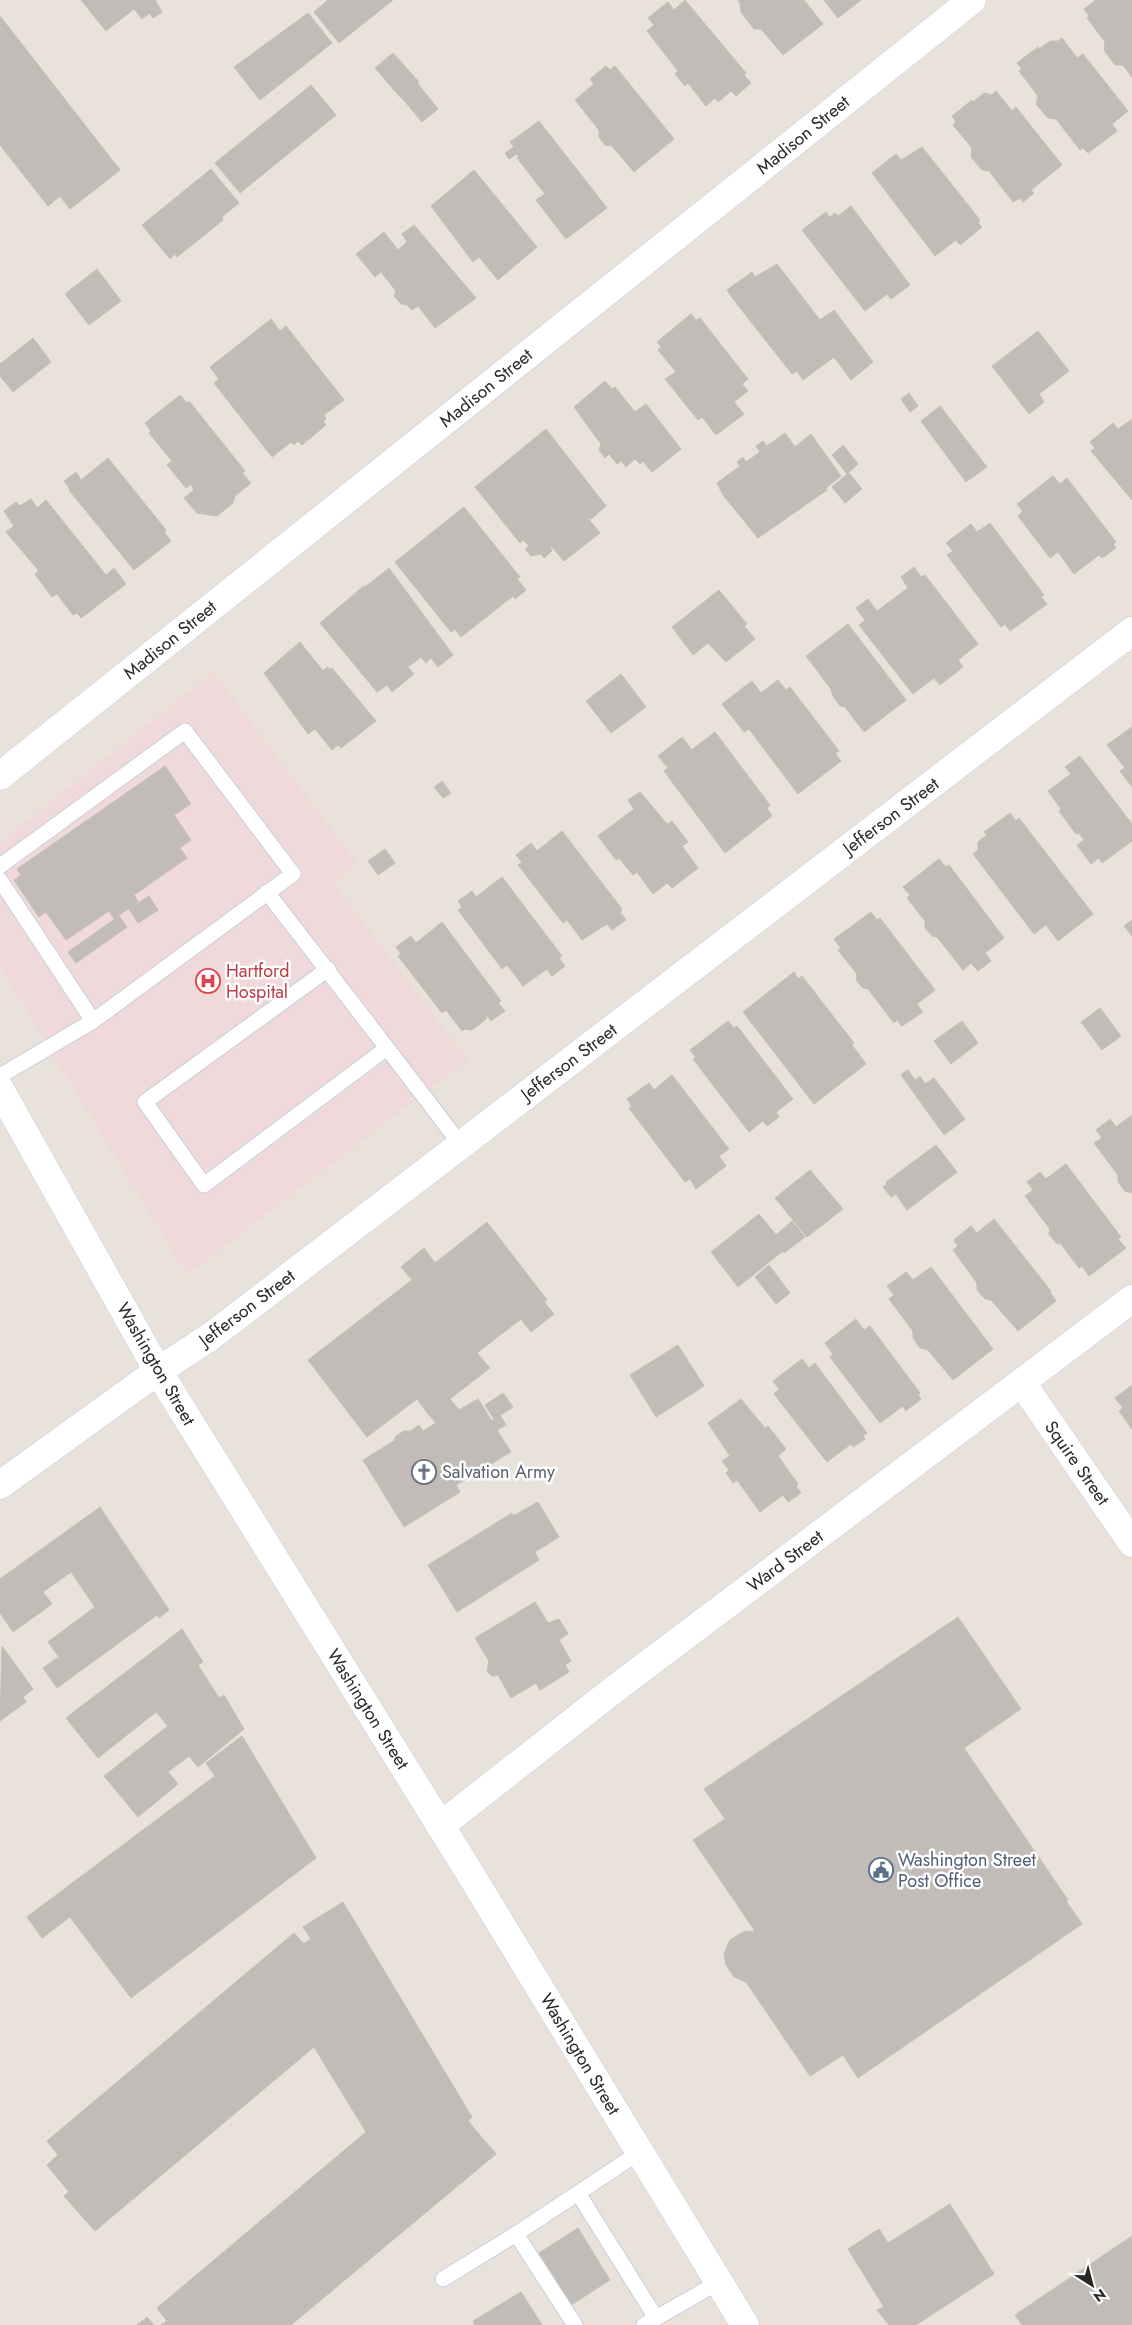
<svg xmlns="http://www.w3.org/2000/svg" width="1132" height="2325" font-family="Jost,sans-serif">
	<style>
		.medical { fill: #efd9db }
		.building { fill: #c1bcb8; stroke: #c4beb5 }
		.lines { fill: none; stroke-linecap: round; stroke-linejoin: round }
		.lane-casing { stroke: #cacdd8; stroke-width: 17 }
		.street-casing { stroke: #cacdd8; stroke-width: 29 }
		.secondary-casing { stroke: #cacdd8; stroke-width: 29 }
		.lane { stroke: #fff; stroke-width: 15 }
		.street { stroke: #fff; stroke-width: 28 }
		.secondary { stroke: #fff; stroke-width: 28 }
		.labels { text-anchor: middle; stroke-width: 5; stroke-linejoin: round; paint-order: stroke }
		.street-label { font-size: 18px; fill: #282828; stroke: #fff }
		.health-label { font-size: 18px; fill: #be3a42; stroke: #fff; text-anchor: start }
		.worship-label { font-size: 18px; fill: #5b616d; stroke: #fff; text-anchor: start }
		.service-label { font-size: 18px; fill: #4e5e75; stroke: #fff; text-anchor: start }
	</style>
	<rect width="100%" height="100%" fill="#e9e2db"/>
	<!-- medical -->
	<path class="medical" d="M213,672L357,864L333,883L468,1060L187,1275L0,967V842Z"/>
	<!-- building -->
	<g class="building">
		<path d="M81,0H155L162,12L153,18L150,13L142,19L134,9L106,31Z"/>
		<path d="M328,0H393L339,43L314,12Z"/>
		<path d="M685,0L746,73L744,75L751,83L736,96L731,91L718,102L715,98L706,106L688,83L685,86L675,74L678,71L647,31L654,25L648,18L668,2L674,10Z"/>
		<path d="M738,0H804L823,24L783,55L761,29H754L741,12L740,3Z"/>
		<path d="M824,0H861L838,18Z"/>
		<path d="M1096,0H1132V77L1123,65H1115L1104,50L1105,42L1087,18L1089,16L1084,9Z"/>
		<path d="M308,13L332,43L260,100L234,67Z"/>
		<path d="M0,16L120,170L70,209L60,196L48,206L0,145Z"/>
		<path d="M1062,38L1077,58L1083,54L1128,111L1112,124L1117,131L1088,153L1083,148L1080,150L1056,119L1048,118L1036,104L1038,96L1019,71L1022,69L1017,63L1038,47L1039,49L1050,41H1058Z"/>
		<path d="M393,53L419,82L401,98L375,68Z"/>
		<path d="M606,66L610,70L615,66L674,139L634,172L612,146L605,145L599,137V130L575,100L594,84L590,79Z"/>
		<path d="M418,84L438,109L422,122L402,98Z"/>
		<path d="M311,85L336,115L240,193L215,163Z"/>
		<path d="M996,91L1012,111L1016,107L1062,165L1031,190L1034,193L1023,202L1020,198L1013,202L989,171L982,170L971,157L972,148L953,125L956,122L952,116L972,100L973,102L984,93L992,95Z"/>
		<path d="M539,121L607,208L566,239L536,200L545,194L517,158L519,156L517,154L509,159L505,153L514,147L510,142Z"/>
		<path d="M922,147L980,220L978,223L982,227L960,245L956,240L935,256L872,173L896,154L901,160Z"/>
		<path d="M211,169L239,203L222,217L223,220L177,257L175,254L170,259L142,225Z"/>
		<path d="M474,170L537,247L498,280L479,257L473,262L431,206Z"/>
		<path d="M851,206L910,285L891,299L887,294L865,311L802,230L826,212L830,217L835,213L838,216Z"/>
		<path d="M414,225L476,298L435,328L418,306L412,310L407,305L401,304L394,296L396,291L381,272L375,277L356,254L384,232L398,250L407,242L402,234Z"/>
		<path d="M777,264L820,320L834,310L873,362L851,380L834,357L803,380L797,371L792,374L733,299L727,290L752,272L755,277Z"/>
		<path d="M97,269L121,301L89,325L65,294Z"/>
		<path d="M691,314L696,320L700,318L748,379L742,384L748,391L734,402L744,414L716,435L702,417L698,420L665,379L676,372L658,350L661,347L657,342Z"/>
		<path d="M271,319L280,331L286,326L344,400L324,415L326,419L323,422L326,425L302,445L298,441L294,445L291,442L272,457L214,383L219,379L210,367Z"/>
		<path d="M1038,331L1069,371L1039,394L1044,402L1029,414L992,366Z"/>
		<path d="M33,338L51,362L13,392L0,376V364Z"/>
		<path d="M605,381L612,389L615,387L635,412L646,404L681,449L652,472L643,461L640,464L635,459L626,467L621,461L617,464L609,454L605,458L599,450L601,444L574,407Z"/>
		<path d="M909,393L918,406L910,412L901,399Z"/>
		<path d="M180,395L187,403L189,401L245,471L242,473L251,483L235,496L233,503L217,516L197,513L184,498L194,490L191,484L186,488L167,465L172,461L149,433L151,431L145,423Z"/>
		<path d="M940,406L987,467L966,482L921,421Z"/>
		<path d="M1132,419V500L1091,451L1095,448L1090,442L1113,423L1118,429Z"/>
		<path d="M546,429L606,506L591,519L586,516L600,533L564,561L551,546L550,547L552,551L544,558L541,554L531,556L525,549L529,546L523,540L520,543L475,487Z"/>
		<path d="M785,433L795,447L811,434L841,476L826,488L827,490L758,538L723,495L717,483L740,466L737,462L743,457L746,462L760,452L756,446L763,441L767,446Z"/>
		<path d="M843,445L858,464L847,474L832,455Z"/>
		<path d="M108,458L166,530L164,532L171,541L134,570L69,490Z"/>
		<path d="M76,472L81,480L70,489L64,481Z"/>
		<path d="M849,473L862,489L845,503L832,487Z"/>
		<path d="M1053,476L1060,484L1067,478L1116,542L1113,544L1116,548L1102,558L1099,555L1074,574L1058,552L1050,558L1018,516L1023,511L1017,504Z"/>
		<path d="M31,499L37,508L46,500L106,575L114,568L126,584L81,618L77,613L73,615L57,594L52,597L35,574L39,571L6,532L14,526L4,511L16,502L20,506Z"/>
		<path d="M464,507L520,577L517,579L526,590L515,599L513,596L461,637L455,629L451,632L395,562Z"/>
		<path d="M990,523L1044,595L1041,597L1047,604L1010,631L1005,624L1001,627L947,555L953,551L946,543L971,524L977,532Z"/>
		<path d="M914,567L921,577L925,575L978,644L958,660L963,667L940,685L934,678L913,694L859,625L865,620L856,608L868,599L877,611L908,588L901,577Z"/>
		<path d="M389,568L453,655L438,667L431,658L426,663L421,657L408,667L414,674L392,692L387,685L377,692L320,623L364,586L365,587Z"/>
		<path d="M719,590L747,624L744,626L755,639L726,662L708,643L693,655L672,627Z"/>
		<path d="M848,624L906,700L864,732L845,707L840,706L833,696L831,689L806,656Z"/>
		<path d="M300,642L323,671L327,667L330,669L332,668L376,721L341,748L338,745L332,750L315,729L308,734L264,673Z"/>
		<path d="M621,674L646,707L611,733L586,701Z"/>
		<path d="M778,680L786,690L790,687L839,751L835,753L841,761L798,794L749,729L744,732L722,704L752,681L761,693Z"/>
		<path d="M1132,727V787L1120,771L1125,768L1107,745Z"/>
		<path d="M715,732L770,805L767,808L772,816L725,853L664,771Z"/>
		<path d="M682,737L692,750L668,768L658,756Z"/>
		<path d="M1080,756L1132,824V841L1102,863L1099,858L1091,864L1077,845L1084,840L1079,833L1076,834L1059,811L1061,809L1048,791L1071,774L1065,767Z"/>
		<path d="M165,766L191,804L174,815L191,840L180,848L187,858L134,895L138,902L114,919L109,911L66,940L46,912L39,917L14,880L21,875L17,869Z"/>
		<path d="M442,781L451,793L443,798L434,787Z"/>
		<path d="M640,792L667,824L672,821L688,842L682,846L698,868L672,888L667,883L653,894L637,872L633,875L619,858L616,860L598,836L634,809L628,800Z"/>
		<path d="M1010,813L1016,821L1019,818L1093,914L1058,941L1046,925L1034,934L973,854L978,850V842L987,835L984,832Z"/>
		<path d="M562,831L622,909L620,912L626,920L612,930L607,924L582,940L567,920L563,923L518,865L522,862L516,855L531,843L537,851Z"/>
		<path d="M385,849L395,863L378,875L368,861Z"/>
		<path d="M939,859L946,867L949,865L1004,938L985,953L991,961L978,971L971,963L963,970L937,937L932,936L925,928V921L907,898L910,895L903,887Z"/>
		<path d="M502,877L562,956L559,958L565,966L552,976L547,969L523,986L507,965L502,969L458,910L462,908L458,901L472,891L476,897Z"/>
		<path d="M149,896L158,910L138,923L129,909Z"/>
		<path d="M871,912L877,920L880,918L935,990L917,1004L923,1012L902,1026L897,1020L894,1023L868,989L863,988L856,980L857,974L838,950L841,948L834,939Z"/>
		<path d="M119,916L127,927L76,963L68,952Z"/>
		<path d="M1132,920V936L1124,926Z"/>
		<path d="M442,922L501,1001L498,1003L505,1011L491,1021L486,1014V1019L472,1030L465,1029L462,1031L446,1010L442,1013L398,956L401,954L396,947L411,936L416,943Z"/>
		<path d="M794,972L798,979L802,976L854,1043L852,1045L866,1064L814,1104L743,1012Z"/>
		<path d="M1100,1008L1121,1036L1102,1050L1081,1022Z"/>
		<path d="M728,1021L734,1028L737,1026L793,1099L776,1112L779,1117L767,1126L763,1121L749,1132L693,1059L696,1058L690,1050Z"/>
		<path d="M962,1021L978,1043L951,1064L934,1041Z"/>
		<path d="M908,1070L915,1080L920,1076L925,1084L934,1078L965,1119L944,1135L901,1075Z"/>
		<path d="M672,1075L729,1149L719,1156L726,1166L696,1189L690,1179L685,1182L629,1108L632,1106L627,1099L649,1083L654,1090Z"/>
		<path d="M1132,1115V1193L1125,1191L1118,1182V1175L1094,1143L1102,1138L1096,1130L1110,1119L1116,1127Z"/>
		<path d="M936,1145L957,1172L907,1210L896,1194L891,1197L883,1187L887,1184L886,1182Z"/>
		<path d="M1066,1164L1121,1237L1118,1239L1126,1248L1089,1276L1082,1266L1079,1268L1061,1244L1056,1243L1049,1234L1050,1229L1025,1196L1033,1190L1027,1182L1040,1172L1046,1179Z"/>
		<path d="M810,1170L843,1209L807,1237L775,1198Z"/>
		<path d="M759,1214L776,1235L792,1221L805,1237L784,1253L783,1251L738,1287L711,1252Z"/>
		<path d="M994,1219L1051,1291L1050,1292L1056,1301L1018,1331L991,1300L985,1299L977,1290V1283L953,1250L958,1246L954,1240L971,1226L977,1233Z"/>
		<path d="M487,1222L547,1300L544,1302L554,1314L531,1332L521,1319L477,1353L490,1368L429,1415L417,1399L367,1437L308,1360L412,1280L401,1267L424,1248L435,1263Z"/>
		<path d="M769,1265L790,1293L776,1304L755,1277Z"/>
		<path d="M931,1267L993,1349L953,1380L928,1350L920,1348L913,1338V1331L889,1299L894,1295L887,1286L906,1272L913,1280Z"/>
		<path d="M856,1319L864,1330L870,1326L920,1393L918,1395L921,1399L906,1411L903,1406L880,1423L830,1357L833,1354L825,1343Z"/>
		<path d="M678,1345L704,1386L656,1417L630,1375Z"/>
		<path d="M802,1359L809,1368L815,1363L867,1433L863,1436L865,1439L853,1447L851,1444L827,1462L774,1394L779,1389L773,1381Z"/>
		<path d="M1132,1385V1429L1119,1411L1123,1408L1115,1398Z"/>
		<path d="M503,1393L513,1407L494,1419L485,1405Z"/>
		<path d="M450,1399L459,1410L478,1399L492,1421L500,1415L506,1425L497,1430L511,1452L456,1485L460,1492L404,1527L363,1460L394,1441L396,1436L404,1431H410L419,1425L423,1431L436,1423L429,1415Z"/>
		<path d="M741,1399L765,1428L768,1426L786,1449L778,1456L798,1484L796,1486L801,1493L788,1502L783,1495L760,1512L737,1480L733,1483L726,1473L729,1470L722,1461L730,1456L708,1423Z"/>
		<path d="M538,1502L559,1537L535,1552L539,1560L457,1612L428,1565L512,1513L513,1516Z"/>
		<path d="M100,1507L169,1610L159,1618L157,1615L57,1688L43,1668L59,1657L48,1642L95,1607L71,1572L43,1592L52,1604L13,1632L0,1613V1579Z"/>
		<path d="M535,1602L548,1623L559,1619L568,1634L559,1640L571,1661L565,1665L569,1672L540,1690L536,1683L511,1698L498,1675L492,1676L487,1671L489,1661L475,1638Z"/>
		<path d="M958,1617L1021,1709L964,1748L1068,1900L1066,1901L1082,1924L858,2078L843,2055L810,2076L746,1982L734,1977L726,1965L724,1954L730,1940L743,1932L755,1931L693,1840L725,1819L704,1789Z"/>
		<path d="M182,1629L203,1662L198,1665L219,1698L224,1695L244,1729L198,1767L189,1756L168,1772L178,1784L138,1817L104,1776L168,1726L156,1712L98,1758L66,1718Z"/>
		<path d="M2,1646L33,1689L23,1697L26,1702L0,1721Z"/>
		<path d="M242,1736L316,1858L131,1998L70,1917L42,1938L27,1917L215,1776L206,1763Z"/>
		<path d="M343,1902L472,2117L468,2121L496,2154L291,2325H161L167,2321L157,2308L366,2132L314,2047L95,2231L64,2196L69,2192L47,2165L58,2155L47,2141L294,1933L304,1944L311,1939L303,1927Z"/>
		<path d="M950,2204L994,2274L916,2325H889L877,2310L884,2307L848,2249L879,2229L888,2243Z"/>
		<path d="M578,2228L610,2280L571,2305L539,2253Z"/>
		<path d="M1132,2236V2325H1022L1015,2315Z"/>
		<path d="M521,2292L542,2325H475L473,2321Z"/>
		<path d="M147,2317L154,2325H137Z"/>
	</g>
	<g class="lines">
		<defs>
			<g id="lane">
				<path d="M0,866L185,731L293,874L93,1021L0,1076"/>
				<path d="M0,880L93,1021"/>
				<path d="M267,892L387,1048L204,1185L145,1102L328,969"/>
				<path d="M387,1048L461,1145"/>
				<path d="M578,2193L656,2318"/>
				<path d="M443,2279L516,2234"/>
				<path d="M575,2325L516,2234L640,2152"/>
				<path d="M644,2325L719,2282"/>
			</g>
			<g id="street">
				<path d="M0,776L972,0"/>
				<path d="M1022,1383L1132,1543"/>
				<path d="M440,1826L616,1688L1132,1299"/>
			</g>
			<g id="secondary">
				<path d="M0,1089L158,1371L463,1862L745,2325"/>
				<path d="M0,1485L158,1371L210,1337L1132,631"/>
			</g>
		</defs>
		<!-- lane casing -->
		<use href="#lane" class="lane-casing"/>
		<!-- street casing -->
		<use href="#street" class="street-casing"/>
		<!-- secondary casing -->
		<use href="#secondary" class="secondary-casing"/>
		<!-- lane -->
		<use href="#lane" class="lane"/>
		<!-- street -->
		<use href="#street" class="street"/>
		<!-- secondary -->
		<use href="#secondary" class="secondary"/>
	</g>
	<!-- icons -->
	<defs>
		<symbol id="hospital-ring" viewBox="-11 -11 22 22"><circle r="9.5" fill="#fff" stroke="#e0444e" stroke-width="1.5"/><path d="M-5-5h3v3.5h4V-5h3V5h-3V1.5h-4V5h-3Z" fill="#e0444e"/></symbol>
		<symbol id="church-ring" viewBox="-11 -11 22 22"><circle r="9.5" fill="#fff" stroke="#6b7280" stroke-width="1.5"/><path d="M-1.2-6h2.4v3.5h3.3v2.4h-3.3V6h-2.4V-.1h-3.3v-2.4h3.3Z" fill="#6b7280"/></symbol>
		<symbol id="civic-ring" viewBox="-11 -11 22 22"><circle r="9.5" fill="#fff" stroke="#5c6f8a" stroke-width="1.5"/><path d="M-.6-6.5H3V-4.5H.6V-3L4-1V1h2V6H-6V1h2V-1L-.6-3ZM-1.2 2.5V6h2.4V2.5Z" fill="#5c6f8a"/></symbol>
	</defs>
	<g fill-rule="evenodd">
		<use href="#hospital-ring" x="194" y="967" width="28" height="28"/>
		<use href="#church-ring" x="410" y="1458" width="28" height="28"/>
		<use href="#civic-ring" x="867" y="1856" width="28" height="28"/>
	</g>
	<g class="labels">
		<!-- street labels -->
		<g class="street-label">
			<text transform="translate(803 135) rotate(-39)" y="6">Madison Street</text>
			<text transform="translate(486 388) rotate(-39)" y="6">Madison Street</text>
			<text transform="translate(170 640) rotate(-39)" y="6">Madison Street</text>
			<text transform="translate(891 816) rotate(-37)" y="6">Jefferson Street</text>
			<text transform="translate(569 1062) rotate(-37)" y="6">Jefferson Street</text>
			<text transform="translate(247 1308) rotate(-37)" y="6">Jefferson Street</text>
			<text transform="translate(156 1364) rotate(60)" y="6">Washington Street</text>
			<text transform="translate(1077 1463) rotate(55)" y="6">Squire Street</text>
			<text transform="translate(785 1561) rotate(-37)" y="6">Ward Street</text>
			<text transform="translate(368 1709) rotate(58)" y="6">Washington Street</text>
			<text transform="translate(580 2054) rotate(59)" y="6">Washington Street</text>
		</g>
		<!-- health labels -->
		<g class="health-label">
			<text x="226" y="977">Hartford<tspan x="226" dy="21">Hospital</tspan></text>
		</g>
		<!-- worship labels -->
		<g class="worship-label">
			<text x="442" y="1478">Salvation Army</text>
		</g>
		<!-- service labels -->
		<g class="service-label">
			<text x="898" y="1866">Washington Street<tspan x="898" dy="21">Post Office</tspan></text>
		</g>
	</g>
	<!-- north arrow -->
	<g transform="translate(1092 2285) rotate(144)" stroke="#ffffff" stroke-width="4" paint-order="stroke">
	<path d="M0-4L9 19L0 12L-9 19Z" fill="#282828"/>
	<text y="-8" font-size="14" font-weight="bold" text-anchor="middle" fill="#282828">N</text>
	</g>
</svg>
